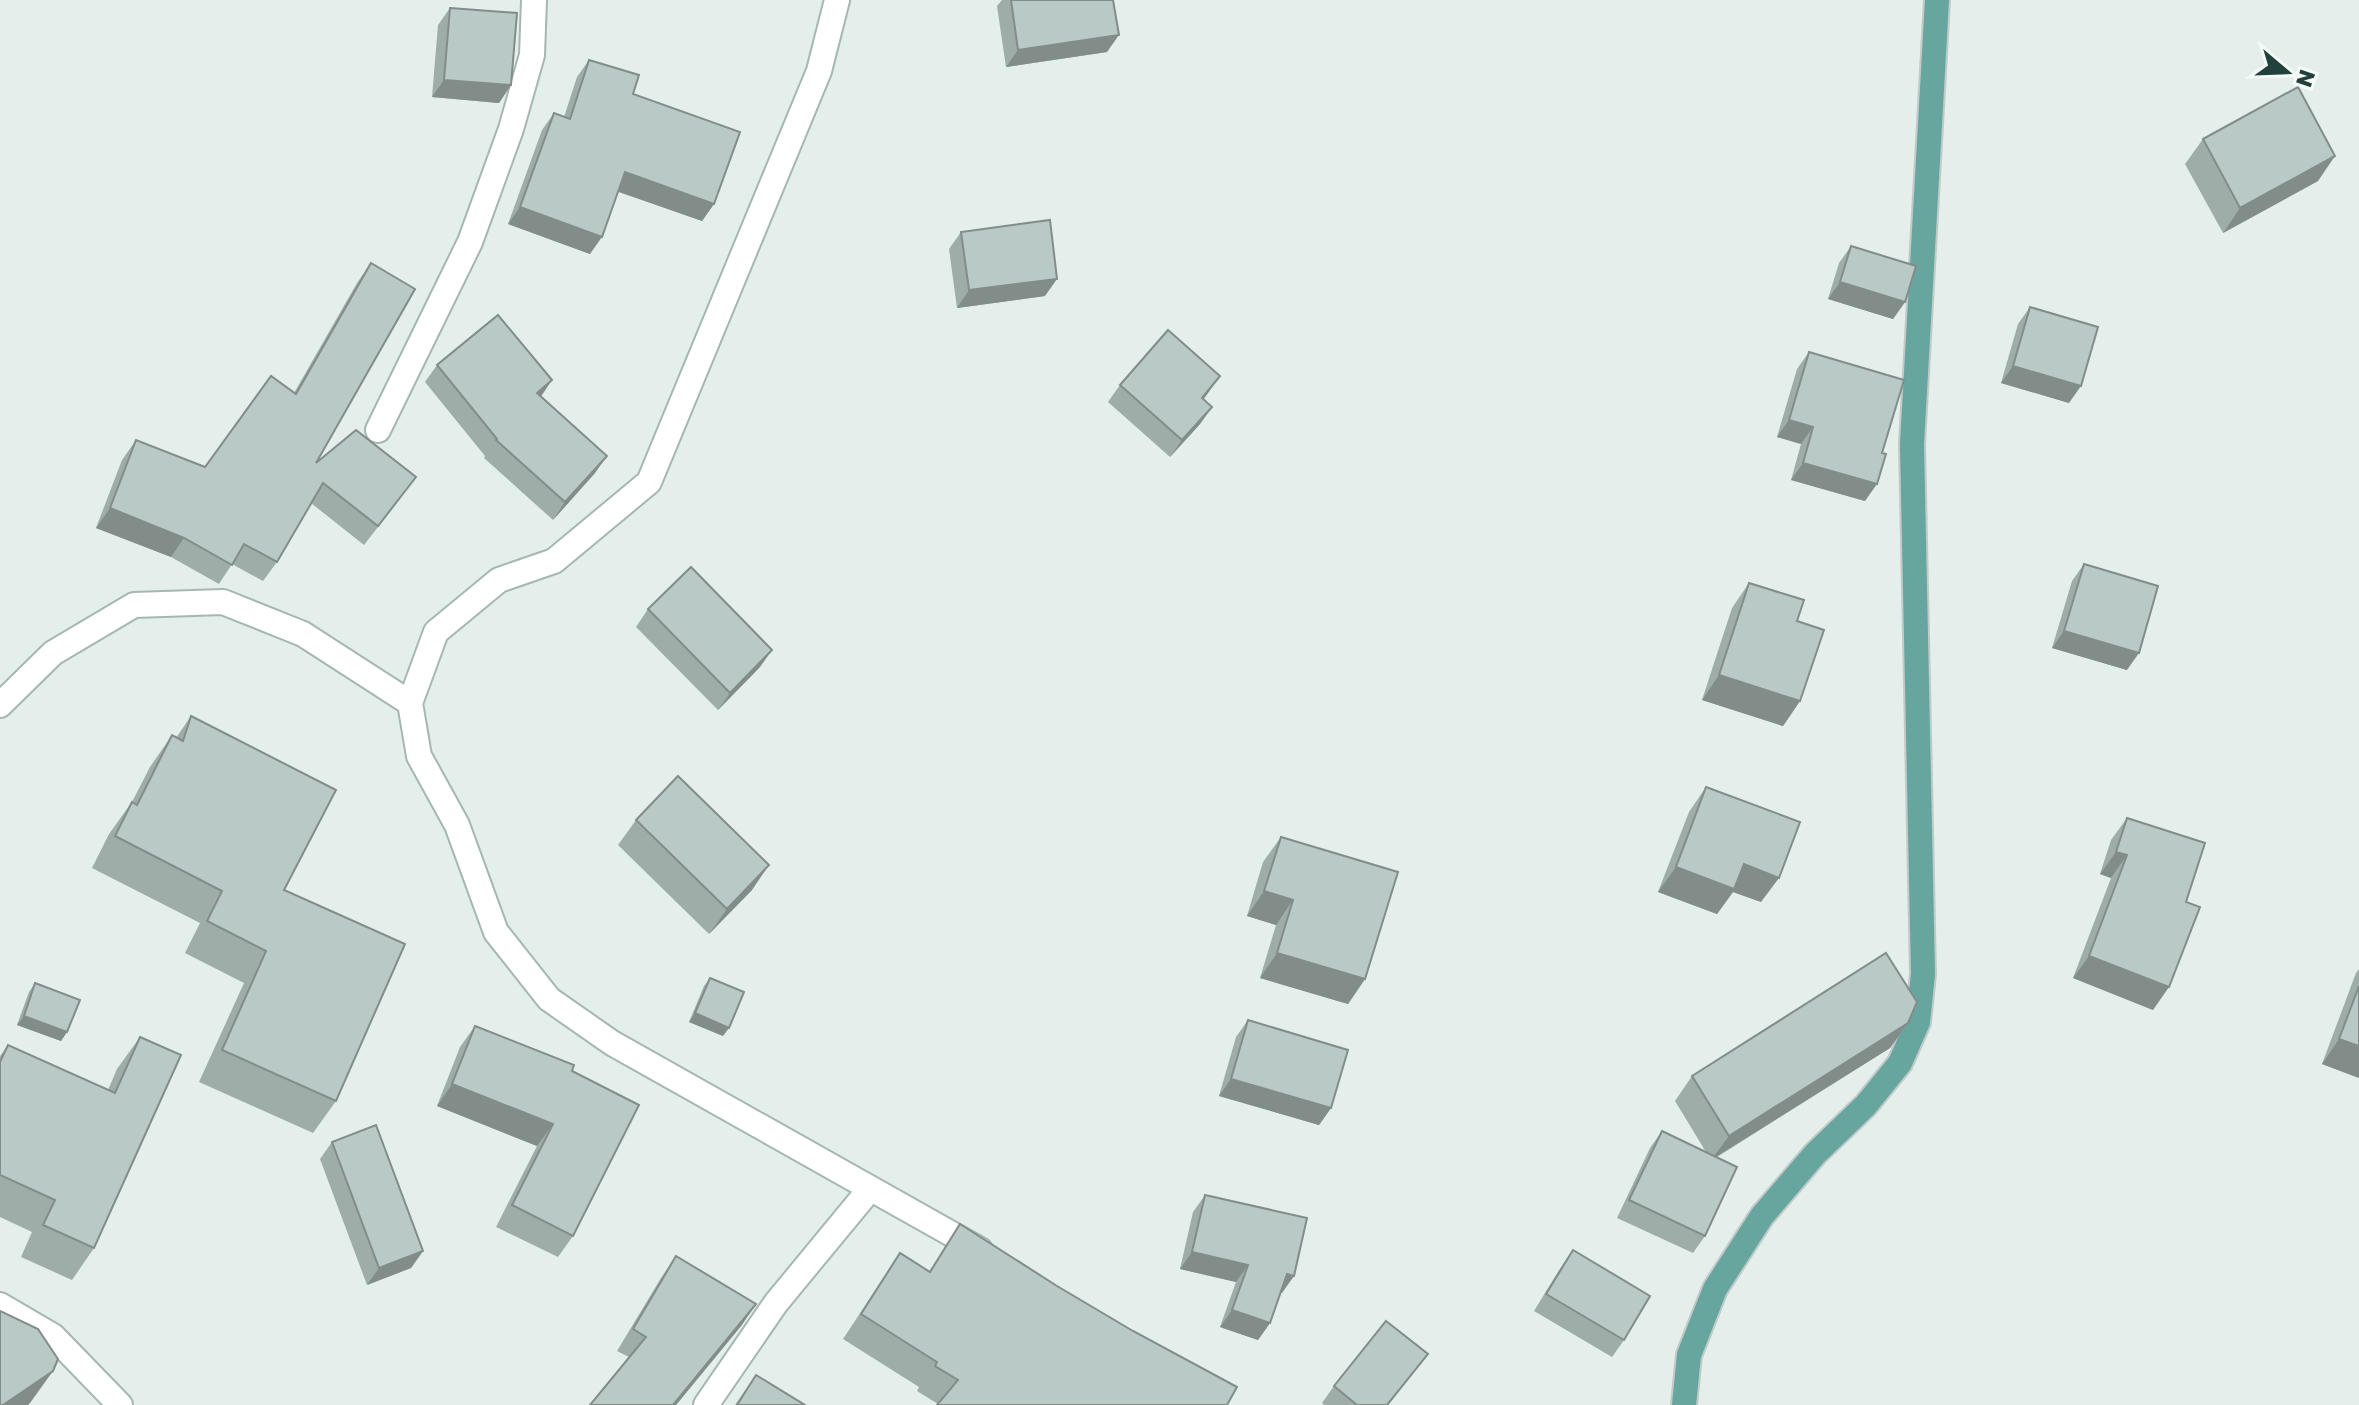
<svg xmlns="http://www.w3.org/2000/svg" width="2359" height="1405" font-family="'Golos Text',sans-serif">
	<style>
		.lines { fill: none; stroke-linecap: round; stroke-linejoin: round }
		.minor-casing { stroke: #a6b7b3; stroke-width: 28 }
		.major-casing { stroke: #c1cac9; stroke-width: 28 }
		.minor { stroke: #fff; stroke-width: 24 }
		.major { stroke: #66a69e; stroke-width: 24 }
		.wall { fill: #9fada9 }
		.shaded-wall { fill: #828d8a }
		.building { fill: #b9c9c5; stroke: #828d8a; stroke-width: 2 }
	</style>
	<rect width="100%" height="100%" fill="#e4eeeb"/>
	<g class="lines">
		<defs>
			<g id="minor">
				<path d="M837,0L819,71L649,482L554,561L499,580L436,632L410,703L419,756L457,825L496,932L549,999L612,1043L980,1250"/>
				<path d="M378,430L470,242L511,129L532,55L534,0"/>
				<path d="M0,705L53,653L134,605L223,602L303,634L410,703"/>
				<path d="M0,1305L53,1336L120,1405"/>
				<path d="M706,1405L776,1303L870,1189"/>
			</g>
			<path id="major" d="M1684,1405L1689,1355L1715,1289L1762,1216L1815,1154L1866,1105L1900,1063L1918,1022L1923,974L1912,444L1937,0"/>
		</defs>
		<!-- minor casing -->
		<use href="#minor" class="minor-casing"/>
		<!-- major casing -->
		<use href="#major" class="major-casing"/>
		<!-- minor -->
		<use href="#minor" class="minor"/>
		<!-- major -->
		<use href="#major" class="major"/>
	</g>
	<!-- wall -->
	<g class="wall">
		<path d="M1002,0H1011L1107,52L1006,67L997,6Z"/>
		<path d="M450,8L511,85L499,103L432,97L438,25Z"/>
		<path d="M589,60L633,94L714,204L702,221L618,191L590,254L508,224L542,130L554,113L564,117L577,77Z"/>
		<path d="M2203,139L2318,181L2223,233L2185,164Z"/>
		<path d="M961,232L1045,296L957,308L949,249Z"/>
		<path d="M1851,246L1905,302L1893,319L1828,299L1839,263Z"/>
		<path d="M371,263L316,463L402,496L364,545L311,503L277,562L263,581L232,564L219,584L171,557L96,528L122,460L136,440L205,467L294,393L357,283Z"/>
		<path d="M2030,307L2069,403L2001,383L2018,324Z"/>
		<path d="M1809,352L1865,501L1791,480L1801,444L1777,437L1797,369Z"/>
		<path d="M437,365L541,396L595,473L553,520L484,458L485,456L425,382Z"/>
		<path d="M1120,385L1208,393L1204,399L1212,407L1200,424L1170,457L1108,402Z"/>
		<path d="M2084,564L2127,670L2052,648L2072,581Z"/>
		<path d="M1749,583L1797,621L1800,701L1783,726L1702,700L1732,608Z"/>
		<path d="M648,609L760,667L718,710L636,627Z"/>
		<path d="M191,716L284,890L336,1101L313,1133L199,1082L244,983L185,953L200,923L92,868L109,834L132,802L150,767L172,735L176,738Z"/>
		<path d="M1706,787L1761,902L1733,892L1717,914L1658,892L1689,812Z"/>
		<path d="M2127,818L2186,902L2153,1010L2073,978L2111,878L2100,874L2111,840Z"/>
		<path d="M636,820L752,890L709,934L618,845Z"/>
		<path d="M1281,837L1365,979L1348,1004L1260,978L1276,925L1247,916L1263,862Z"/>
		<path d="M2359,969V1078L2322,1064L2356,973Z"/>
		<path d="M710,978L723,1036L689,1022L704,986Z"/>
		<path d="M35,983L67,1032L61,1041L17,1025L29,992Z"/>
		<path d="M1248,1020L1331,1108L1319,1125L1219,1096L1236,1037Z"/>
		<path d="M1908,1023L1890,1048L1717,1157L1705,1236L1693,1253L1617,1218L1650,1148L1662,1131L1706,1152L1675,1101L1692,1076Z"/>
		<path d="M475,1026L572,1071L573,1236L558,1257L496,1227L537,1146L437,1106L460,1047Z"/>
		<path d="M140,1037L94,1248L72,1280L21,1257L32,1232L0,1217V1056L8,1045L108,1090L117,1069Z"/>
		<path d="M332,1142L423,1251L411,1268L367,1285L320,1159Z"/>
		<path d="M1205,1195L1294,1276L1281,1293L1270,1323L1258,1340L1220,1327L1236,1282L1180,1269L1193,1212Z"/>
		<path d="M960,1224L1057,1286L938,1404L917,1391L919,1387L843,1339L900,1253L929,1272Z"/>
		<path d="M1573,1250L1624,1340L1612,1357L1534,1311L1561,1267Z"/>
		<path d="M676,1256L756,1304L741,1326L676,1405H590L629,1357L617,1351L661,1278Z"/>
		<path d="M1428,1354L1388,1405H1324L1322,1403L1334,1386Z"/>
		<path d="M756,1375L805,1405H735Z"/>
	</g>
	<!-- shaded-wall -->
	<g class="shaded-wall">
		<path d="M1119,35L1107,52L1006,67L1018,50Z"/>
		<path d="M444,80L511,85L499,103L432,97Z"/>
		<path d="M2335,156L2318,181L2223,233L2240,208Z"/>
		<path d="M625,172L714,204L702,221L613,190Z"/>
		<path d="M520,207L602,237L590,254L508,224Z"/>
		<path d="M1057,279L1045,296L957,308L969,290Z"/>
		<path d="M1840,282L1905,302L1893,319L1828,299Z"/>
		<path d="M2013,366L2081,386L2069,403L2001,383Z"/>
		<path d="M1220,376L1208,393L1190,415L1202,398Z"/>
		<path d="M552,380L540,398L537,393Z"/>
		<path d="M1212,407L1200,424L1170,457L1182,440Z"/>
		<path d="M1789,420L1813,427L1801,444L1777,437Z"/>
		<path d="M607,456L595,473L553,520L565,502Z"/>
		<path d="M1803,463L1877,484L1865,501L1791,480Z"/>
		<path d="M110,508L184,538L171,557L96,528Z"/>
		<path d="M2064,631L2139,653L2127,670L2052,648Z"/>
		<path d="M772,650L760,667L718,710L730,693Z"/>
		<path d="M1719,675L1800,701L1783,726L1702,700Z"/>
		<path d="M2116,852L2127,855L2111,878L2100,874Z"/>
		<path d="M1744,864L1779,878L1761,902L1733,892L1717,914L1658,892L1676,867Z"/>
		<path d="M769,865L752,890L709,934L727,909Z"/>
		<path d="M1264,891L1293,900L1276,925L1247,916Z"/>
		<path d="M1277,953L1365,979L1348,1004L1260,978Z"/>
		<path d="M2089,956L2169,987L2153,1010L2073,978Z"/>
		<path d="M695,1013L729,1028L723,1036L689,1022Z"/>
		<path d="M24,1016L67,1032L61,1041L17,1025Z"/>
		<path d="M1908,1023L1890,1048L1711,1160L1729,1136Z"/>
		<path d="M2339,1039L2359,1046V1078L2322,1064Z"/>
		<path d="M1231,1079L1331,1108L1319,1125L1219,1096Z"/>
		<path d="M452,1084L553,1124L537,1146L437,1106Z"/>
		<path d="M423,1251L411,1268L367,1285L379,1268Z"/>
		<path d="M1192,1252L1248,1265L1236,1282L1180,1269Z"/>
		<path d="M1287,1274L1294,1276L1282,1293L1276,1291Z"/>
		<path d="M756,1304L741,1326L676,1405H673Z"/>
		<path d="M1232,1310L1270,1323L1258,1340L1220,1327Z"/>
		<path d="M53,1371L30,1403L28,1405H3Z"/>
	</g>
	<!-- building -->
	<g class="building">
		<path d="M1011,0H1113L1119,35L1018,50Z"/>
		<path d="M450,8L517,13L511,85L444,80Z"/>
		<path d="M589,60L639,75L633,94L740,132L714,204L625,172L602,237L520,207L554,113L570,119Z"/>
		<path d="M2298,87L2335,156L2240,208L2203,139Z"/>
		<path d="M1050,220L1057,279L969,290L961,232Z"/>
		<path d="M1851,246L1916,266L1905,302L1840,282Z"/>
		<path d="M371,263L415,289L316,463L356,430L416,477L378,526L323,483L277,562L244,544L232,565L184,538L110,508L136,440L205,467L271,376L296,394Z"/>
		<path d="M2030,307L2098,327L2081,386L2013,366Z"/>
		<path d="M498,315L552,380L537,393L607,456L565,502L496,440L497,439L437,365Z"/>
		<path d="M1168,330L1220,376L1202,398L1212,407L1182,440L1120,385Z"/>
		<path d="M1809,352L1904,380L1882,453L1886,454L1877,484L1803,463L1813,427L1789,420Z"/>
		<path d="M2084,564L2158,586L2139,653L2064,631Z"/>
		<path d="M691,567L772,650L730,693L648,609Z"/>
		<path d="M1749,583L1804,600L1797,621L1824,630L1800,701L1719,675Z"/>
		<path d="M191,716L336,790L284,890L405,944L336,1101L222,1050L266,951L207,921L222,891L115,836L132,802L137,805L172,735L183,741Z"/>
		<path d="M678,776L769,865L727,909L636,820Z"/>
		<path d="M1706,787L1800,822L1779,878L1744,864L1734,889L1676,867Z"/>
		<path d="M2127,818L2205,843L2186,902L2200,907L2169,987L2089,956L2127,855L2116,852Z"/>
		<path d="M1281,837L1398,872L1365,979L1277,953L1293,900L1264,891Z"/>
		<path d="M1886,953L1917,1002L1908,1023L1729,1136L1692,1076Z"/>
		<path d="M710,978L744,992L729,1028L695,1013Z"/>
		<path d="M35,983L80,1000L67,1032L24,1016Z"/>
		<path d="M2359,986V1046L2339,1039Z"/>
		<path d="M1248,1020L1348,1050L1331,1108L1231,1079Z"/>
		<path d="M475,1026L574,1065L572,1071L639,1105L573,1236L512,1205L553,1124L452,1084Z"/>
		<path d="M140,1037L181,1055L94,1248L43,1225L55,1200L0,1175V1062L8,1045L115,1093Z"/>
		<path d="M376,1125L423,1251L379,1268L332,1142Z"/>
		<path d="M1662,1131L1737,1167L1705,1236L1629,1200Z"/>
		<path d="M1205,1195L1307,1218L1294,1276L1287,1274L1270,1323L1232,1310L1248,1265L1192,1252Z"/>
		<path d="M960,1224L1057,1286L1133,1331L1237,1387L1227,1405H937L958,1380L935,1366L937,1362L861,1314L900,1253L930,1272Z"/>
		<path d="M1573,1250L1650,1296L1624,1340L1546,1294Z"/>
		<path d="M676,1256L756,1304L673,1405H590L646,1337L633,1329Z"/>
		<path d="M0,1311L38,1329L58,1359L53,1371L3,1405H0Z"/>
		<path d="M1386,1321L1428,1354L1387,1405H1357L1334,1386Z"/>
		<path d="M756,1375L805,1405H737Z"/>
	</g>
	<!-- north arrow -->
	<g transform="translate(2287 72) rotate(109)" stroke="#f5faf8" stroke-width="6" paint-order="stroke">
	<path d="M0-6L14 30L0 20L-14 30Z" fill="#22413d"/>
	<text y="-12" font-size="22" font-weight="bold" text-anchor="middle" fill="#22413d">N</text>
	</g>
</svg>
